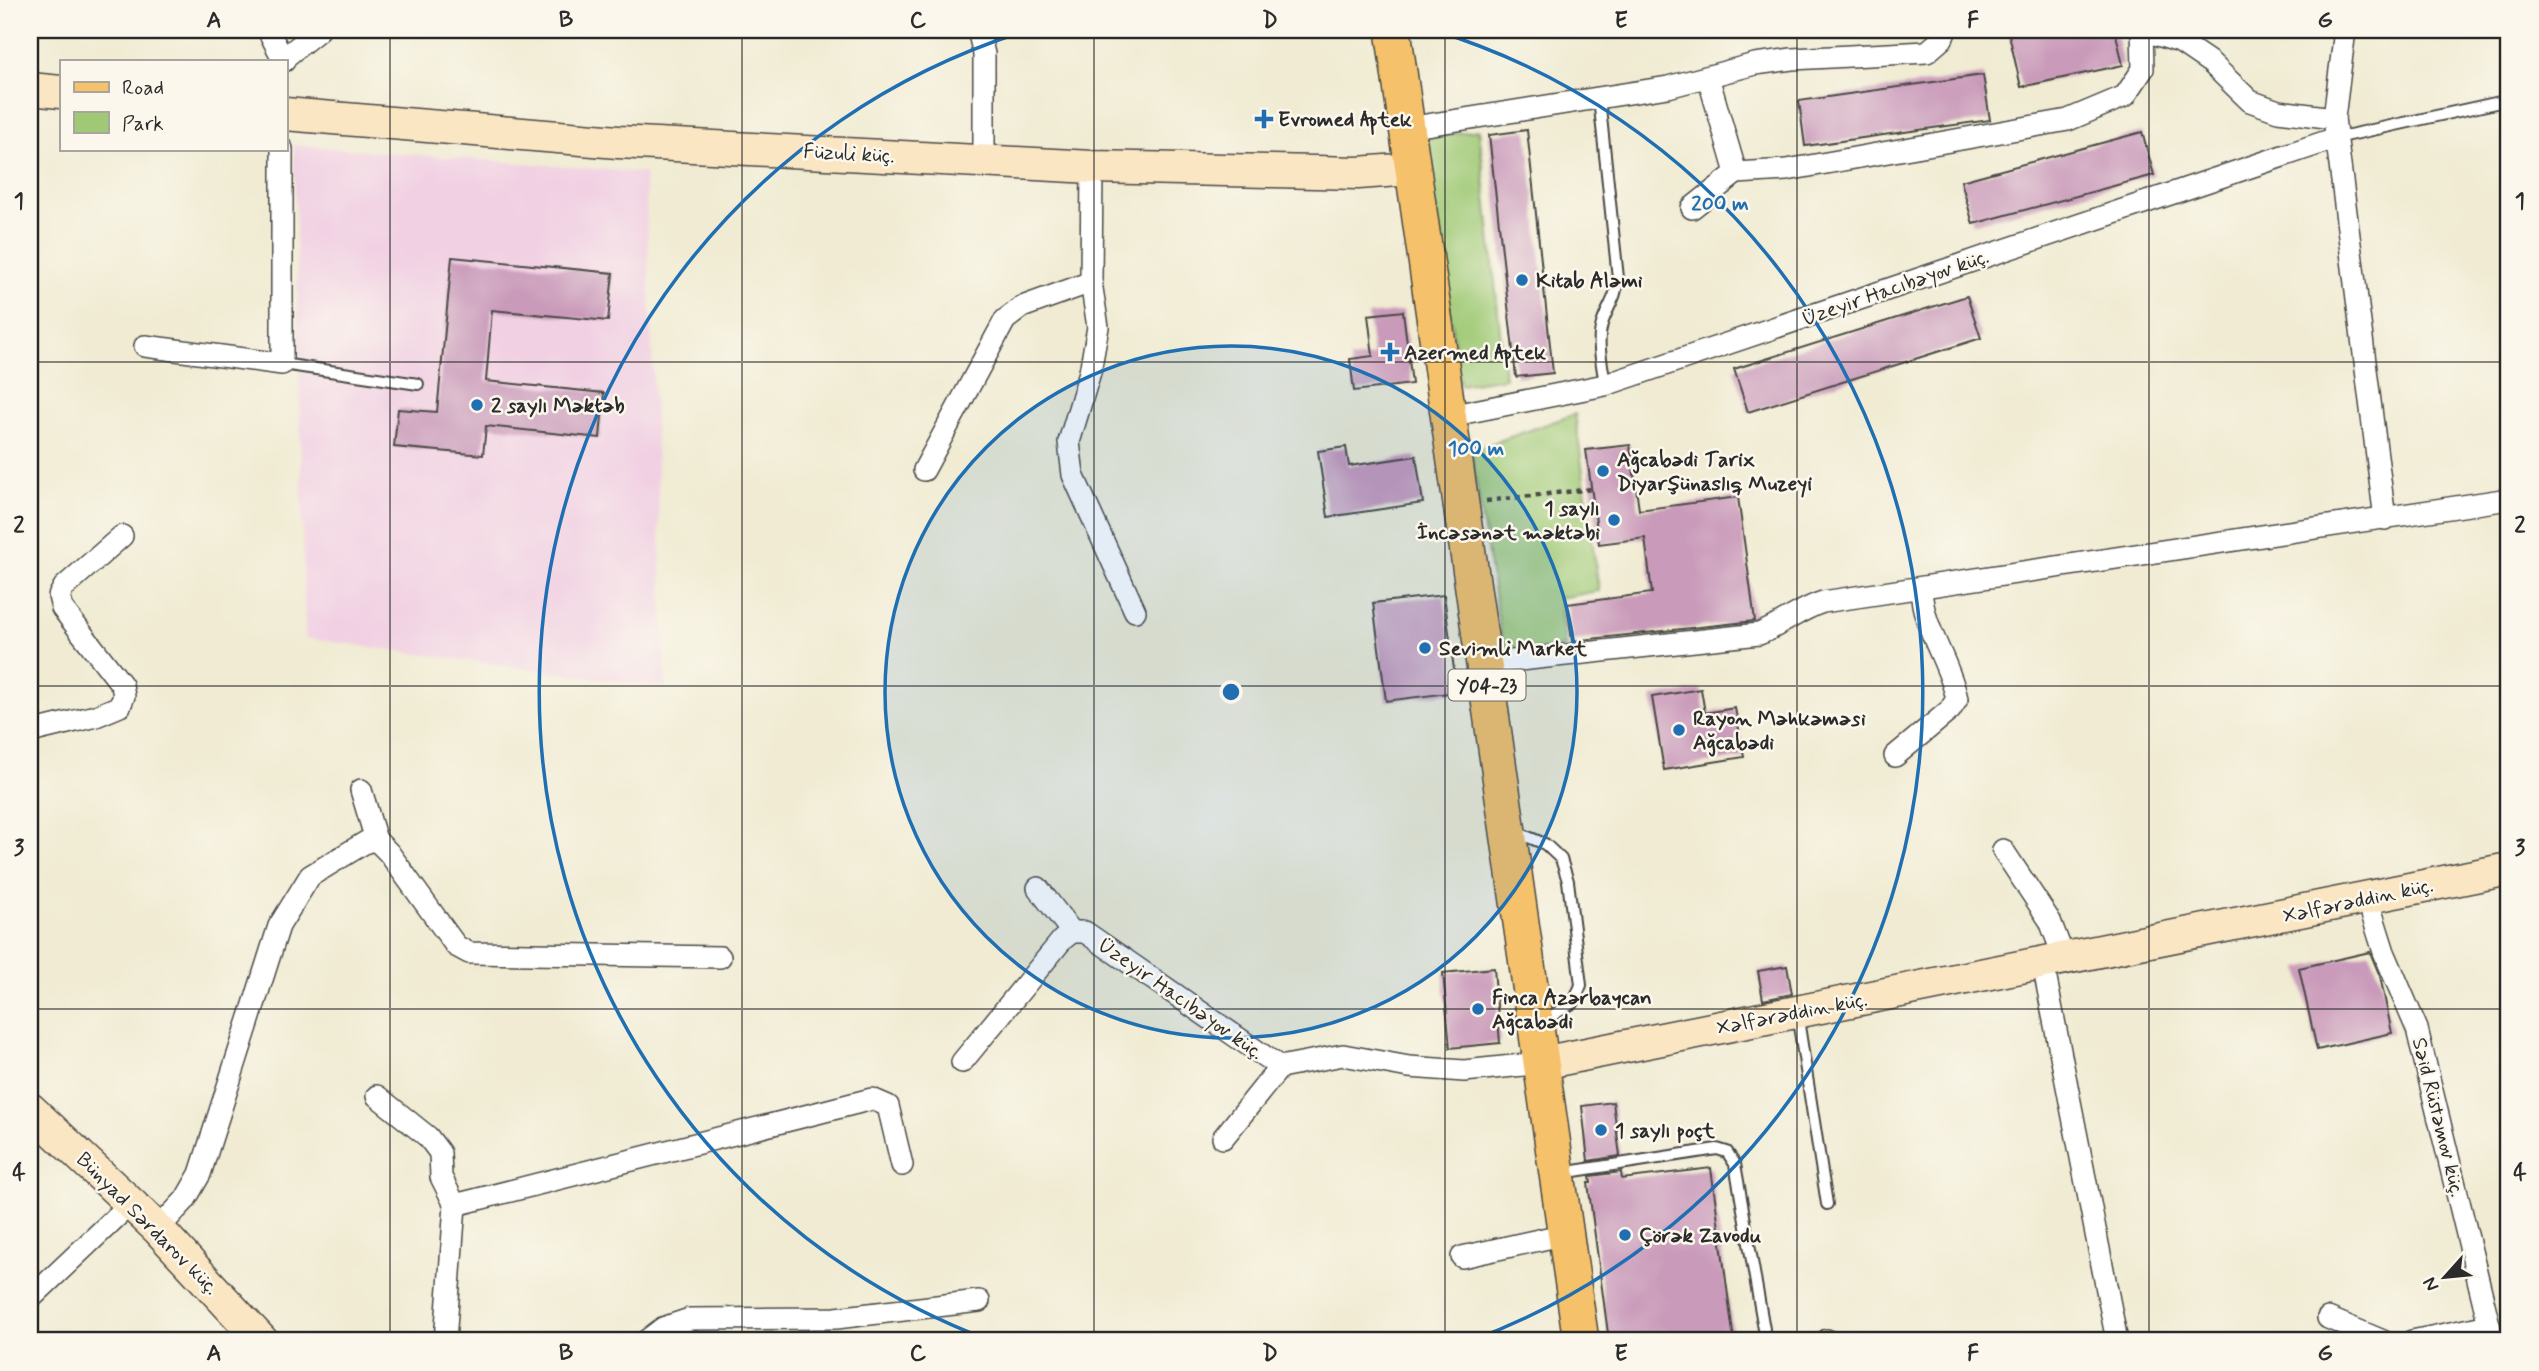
<svg xmlns="http://www.w3.org/2000/svg" width="2539" height="1371" font-family="Mynerve,sans-serif">
	<style>
		.built { fill: #f1d0e3 }
		.green { fill: #9fc975; stroke: #657a50; stroke-width: 2 }
		.building { fill: #c99aba }
		.lines { fill: none; stroke-linecap: round; stroke-linejoin: round }
		.lane-casing { stroke: #494844; stroke-width: 14 }
		.street-casing { stroke: #494844; stroke-width: 24 }
		.secondary-casing { stroke: #494844; stroke-width: 35 }
		.primary-casing { stroke: #494844; stroke-width: 38 }
		.path { stroke: #494844; stroke-width: 4.5; stroke-dasharray: 5 5; stroke-linecap: butt }
		.lane { stroke: #fff; stroke-width: 10 }
		.street { stroke: #fff; stroke-width: 21 }
		.secondary { stroke: #fbe6c4; stroke-width: 32 }
		.primary { stroke: #f5c16b; stroke-width: 35 }
		.grid { fill: none; stroke: #2b2b2b; stroke-width: 2; stroke-opacity: 0.55 }
		.ring { fill: none; stroke: #1f6fb2; stroke-width: 3.5 }
		.poi-dot { fill: #1f6fb2; stroke: #fbf7ec; stroke-width: 2.5 }
		.labels { text-anchor: middle; stroke-width: 5; stroke-linejoin: round; paint-order: stroke }
		.shield { fill: #fbf7ec; stroke: #696865; stroke-width: 2 }
		.shield-label { font-size: 19px; font-weight: bold; fill: #2b2b2b }
		.poi-label { font-size: 21px; font-weight: bold; fill: #2b2b2b; stroke: #fbf7ec; text-anchor: start }
		.street-label { font-size: 21px; fill: #2b2b2b; stroke: #fbf7ec }
		.centre { fill: #1f6fb2; stroke: #fbf7ec; stroke-width: 3.5 }
		.ring-label { font-size: 21px; text-anchor: middle; font-weight: bold; fill: #1f6fb2; stroke: #fbf7ec; stroke-width: 5; stroke-linejoin: round; paint-order: stroke }
		.neatline { fill: none; stroke: #2b2b2b; stroke-width: 2.5 }
		.grid-label { font-size: 23px; text-anchor: middle; font-weight: bold; fill: #2b2b2b }
	</style>
	<rect width="100%" height="100%" fill="#fbf7ec"/>
	<filter id="ink" filterUnits="userSpaceOnUse"><feTurbulence type="fractalNoise" baseFrequency=".0143" numOctaves="2"/><feDisplacementMap in="SourceGraphic" scale="14" xChannelSelector="R" yChannelSelector="G"/><feConvolveMatrix kernelMatrix="1 2 1 2 8 2 1 2 1" color-interpolation-filters="sRGB"/></filter>
	<filter id="wash" filterUnits="userSpaceOnUse"><feTurbulence type="fractalNoise" baseFrequency=".00686" numOctaves="4" result="noise"/><feDisplacementMap in="SourceGraphic" scale="28" xChannelSelector="R" yChannelSelector="G"/><feGaussianBlur stdDeviation="1.57" result="paint"/><feColorMatrix in="noise" values="0 0 0 0 0 0 0 0 0 0 0 0 0 0 0 0 0 1.4 0 .05"/><feComposite in="paint" operator="in"/></filter>
	<g filter="url(#wash)">
		<rect width="100%" height="100%" fill="#f0ebd2"/>
		<!-- built -->
		<path class="built" d="M294,145L645,173L666,688L305,638Z"/>
		<!-- green -->
		<g class="green">
			<path d="M1479,130L1505,378L1460,385L1425,138Z"/>
			<path d="M1575,414L1599,591L1559,598L1565,647L1504,654L1471,451Z"/>
		</g>
		<g id="blocks">
			<!-- building -->
			<g class="building">
				<path d="M2008,30H2115L2123,65L2021,87Z"/>
				<path d="M1983,75L1990,120L1805,146L1799,101Z"/>
				<path d="M1527,130L1553,373L1516,377L1489,135Z"/>
				<path d="M2142,132L2154,175L1973,224L1961,181Z"/>
				<path d="M452,257L613,273L608,321L492,310L486,381L604,393L600,438L486,426L483,455L394,447L398,409L437,412Z"/>
				<path d="M1967,296L1981,338L1748,412L1734,369Z"/>
				<path d="M1403,311L1412,384L1354,391L1350,359L1373,356L1368,315Z"/>
				<path d="M1630,445L1639,510L1738,497L1755,621L1572,641L1567,604L1652,593L1645,538L1599,544L1586,450Z"/>
				<path d="M1346,447L1349,466L1416,456L1423,503L1328,517L1318,451Z"/>
				<path d="M1444,595L1457,692L1386,701L1373,603Z"/>
				<path d="M1701,689L1705,713L1735,708L1744,757L1664,770L1652,697Z"/>
				<path d="M2370,952L2380,976L2392,1033L2317,1050L2299,968Z"/>
				<path d="M1787,966L1792,994L1763,1000L1758,971Z"/>
				<path d="M1494,968L1500,1043L1450,1048L1443,973Z"/>
				<path d="M1613,1102L1620,1156L1588,1161L1582,1106Z"/>
				<path d="M1711,1168L1734,1341H1609L1588,1183H1591L1590,1176L1621,1172L1622,1179Z"/>
			</g>
		</g>
	</g>
	<g filter="url(#ink)">
		<use href="#blocks" fill-opacity="0" stroke="#494844" stroke-width="2"/>
		<g class="lines">
			<defs>
				<g id="lane">
					<path d="M1599,98L1618,278C1616,300 1608,305 1602,324C1596,343 1603,367 1605,385"/>
					<path d="M2336,138L2509,100"/>
					<path d="M282,364L418,384"/>
					<path d="M1514,831L1545,844L1561,859L1568,881L1581,985L1574,1002L1540,1023"/>
					<path d="M1797,1013L1827,1204"/>
					<path d="M1561,1173L1717,1149L1727,1152L1735,1164L1764,1329"/>
				</g>
				<g id="street">
					<path d="M268,30L284,61"/>
					<path d="M978,30L984,54V160"/>
					<path d="M2142,30L2180,42L2211,63L2250,101L2278,111L2334,118"/>
					<path d="M2345,30L2334,118L2385,519"/>
					<path d="M284,58L319,30"/>
					<path d="M1708,77L1736,173L1787,170L2068,120L2125,96L2143,69L2142,30"/>
					<path d="M1407,128L1668,87L1755,64L1792,59L1927,52L1942,39L1946,30"/>
					<path d="M1092,167L1091,282L1098,327L1090,372L1069,442L1073,475L1135,611"/>
					<path d="M1692,208L1736,173"/>
					<path d="M145,346L282,364V149"/>
					<path d="M1449,416L1605,385L2336,138"/>
					<path d="M924,470L1005,320L1022,307L1091,282"/>
					<path d="M1484,664L1759,634C1782,625 1800,609 1823,602L2509,499"/>
					<path d="M30,732L96,716L120,706L124,696L122,685L62,608L59,596L64,587L122,536"/>
					<path d="M1895,756L1950,710L1957,699C1949,660 1923,630 1921,589"/>
					<path d="M361,790L376,840"/>
					<path d="M2003,850L2050,921L2065,960"/>
					<path d="M1038,888L1072,932"/>
					<path d="M2367,898L2384,952L2417,1029L2493,1341"/>
					<path d="M2043,964L2117,1341"/>
					<path d="M962,1062L1062,940L1072,932H1085L1280,1067L1343,1055L1409,1067L1464,1071L1542,1063"/>
					<path d="M377,1096L428,1137L440,1153L441,1177L455,1205L445,1341"/>
					<path d="M1223,1138L1280,1067"/>
					<path d="M455,1205L872,1099L888,1106L902,1165"/>
					<path d="M158,1229L185,1200L200,1174L279,926L310,876L366,842L376,840L389,853L456,946L469,953L720,957"/>
					<path d="M1462,1257L1566,1234"/>
					<path d="M30,1299L131,1203"/>
					<path d="M2328,1318L2383,1341"/>
					<path d="M1827,1340V1341"/>
					<path d="M646,1341L663,1328L690,1319L836,1318L979,1301"/>
					<path d="M2412,1341L2489,1325"/>
				</g>
				<g id="secondary">
					<path d="M30,89L61,92"/>
					<path d="M285,114L618,142L1092,167L1358,173L1413,169"/>
					<path d="M1542,1063L2509,869"/>
					<path d="M30,1109L158,1229L262,1341"/>
				</g>
				<path id="primary" d="M1393,30L1581,1341"/>
			</defs>
			<!-- lane casing -->
			<use href="#lane" class="lane-casing"/>
			<!-- street casing -->
			<use href="#street" class="street-casing"/>
			<!-- secondary casing -->
			<use href="#secondary" class="secondary-casing"/>
			<!-- primary casing -->
			<use href="#primary" class="primary-casing"/>
			<!-- path -->
			<path class="path" d="M1486,501L1592,489"/>
			<!-- lane -->
			<use href="#lane" class="lane"/>
			<!-- street -->
			<use href="#street" class="street"/>
			<!-- secondary -->
			<use href="#secondary" class="secondary"/>
			<!-- primary -->
			<use href="#primary" class="primary"/>
		</g>
	</g>
	<!-- grid -->
	<path class="grid" d="M390,30V1341M742,30V1341M1094,30V1341M1445,30V1341M1797,30V1341M2149,30V1341M30,362H2509M30,686H2509M30,1009H2509"/>
	<!-- distance rings -->
	<circle cx="1231" cy="692" r="346" fill="#1f6fb2" fill-opacity=".12"/>
	<g class="ring">
		<circle cx="1231" cy="692" r="346"/>
		<path d="M989 1340A692 692 0 0 1 1029 30M1433 30A692 692 0 0 1 1473 1340"/>
	</g>
	<!-- markers -->
	<g class="poi-dot">
		<path d="M1260.5 108.5h7v7h7v7h-7v7h-7v-7h-7v-7h7z"/>
		<circle cx="1522" cy="280" r="7"/>
		<path d="M1386.5 341.5h7v7h7v7h-7v7h-7v-7h-7v-7h7z"/>
		<circle cx="477" cy="405" r="7"/>
		<circle cx="1603" cy="471" r="7"/>
		<circle cx="1614" cy="520" r="7"/>
		<circle cx="1425" cy="648" r="7"/>
		<circle cx="1679" cy="730" r="7"/>
		<circle cx="1478" cy="1009" r="7"/>
		<circle cx="1601" cy="1130" r="7"/>
		<circle cx="1625" cy="1235" r="7"/>
	</g>
	<g class="labels">
		<!-- shield labels -->
		<rect class="shield" x="1448.5" y="669.5" width="77" height="31" rx="5"/>
		<g class="shield-label">
			<text x="1487" y="692">Y04-23</text>
		</g>
		<!-- poi labels -->
		<g class="poi-label">
			<text x="1278" y="126">Evromed Aptek</text>
			<text x="1536" y="287">Kitab Aləmi</text>
			<text x="1404" y="359">Azermed Aptek</text>
			<text x="491" y="412">2 saylı Məktəb</text>
			<text x="1617" y="466">Ağcabədi Tarix<tspan x="1617" dy="24">Diyarşünaslıq Muzeyi</tspan></text>
			<text x="1600" y="515" text-anchor="end">1 saylı<tspan x="1600" dy="24">İncəsənət məktəbi</tspan></text>
			<text x="1439" y="655">Sevimli Market</text>
			<text x="1693" y="725">Rayon Məhkəməsi<tspan x="1693" dy="24">Ağcabədi</tspan></text>
			<text x="1492" y="1004">Finca Azərbaycan<tspan x="1492" dy="24">Ağcabədi</tspan></text>
			<text x="1615" y="1137">1 saylı poçt</text>
			<text x="1639" y="1242">Çörək Zavodu</text>
		</g>
		<!-- street labels -->
		<g class="street-label">
			<text transform="translate(849 153) rotate(3)" y="7">Füzuli küç.</text>
			<text transform="translate(1895 287) rotate(-19)" y="7">Üzeyir Hacıbəyov küç.</text>
			<text transform="translate(2358 900) rotate(-12)" y="7">Xəlfərəddin küç.</text>
			<text transform="translate(1181 998) rotate(35)" y="7">Üzeyir Hacıbəyov küç.</text>
			<text transform="translate(1792 1013) rotate(-11)" y="7">Xəlfərəddin küç.</text>
			<text transform="translate(2439 1117) rotate(76)" y="7">Səid Rüstəmov küç.</text>
			<text transform="translate(148 1223) rotate(45)" y="7">Bünyad Sərdarov küç.</text>
		</g>
	</g>
	<circle cx="1231" cy="692" r="10" class="centre"/>
	<g class="ring-label">
		<text x="1720" y="210">200 m</text>
		<text x="1476" y="455">100 m</text>
	</g>
	<!-- margin -->
	<rect width="2539" height="1371" fill="none" stroke="#fbf7ec" stroke-width="77"/>
	<!-- legend -->
	<rect x="60" y="60" width="228" height="91" fill="#fbf7ec" stroke="#a8a59f" stroke-width="2"/>
	<rect x="74" y="82" width="35" height="10" fill="#f5c16b" stroke="#a8a59f" stroke-width="2"/>
	<text x="122" y="94" font-size="21" fill="#2b2b2b">Road</text>
	<rect x="74" y="112" width="35" height="21" fill="#9fc975" stroke="#a8a59f" stroke-width="2"/>
	<text x="122" y="130" font-size="21" fill="#2b2b2b">Park</text>
	<!-- north arrow -->
	<g transform="translate(2445 1277) rotate(243)" stroke="#fbf7ec" stroke-width="5" paint-order="stroke">
	<path d="M0-5L12 26L0 18L-12 26Z" fill="#2b2b2b"/>
	<text y="-10" font-size="19" font-weight="bold" text-anchor="middle" fill="#2b2b2b">N</text>
	</g>
	<rect x="38" y="38" width="2462" height="1294" class="neatline"/>
	<g class="grid-label">
		<text x="214" y="27">A</text>
		<text x="566" y="27">B</text>
		<text x="918" y="27">C</text>
		<text x="1270" y="27">D</text>
		<text x="1621" y="27">E</text>
		<text x="1973" y="27">F</text>
		<text x="2325" y="27">G</text>
		<text x="19" y="208">1</text>
		<text x="2520" y="208">1</text>
		<text x="19" y="532">2</text>
		<text x="2520" y="532">2</text>
		<text x="19" y="855">3</text>
		<text x="2520" y="855">3</text>
		<text x="19" y="1179">4</text>
		<text x="2520" y="1179">4</text>
		<text x="214" y="1360">A</text>
		<text x="566" y="1360">B</text>
		<text x="918" y="1360">C</text>
		<text x="1270" y="1360">D</text>
		<text x="1621" y="1360">E</text>
		<text x="1973" y="1360">F</text>
		<text x="2325" y="1360">G</text>
	</g>
</svg>
